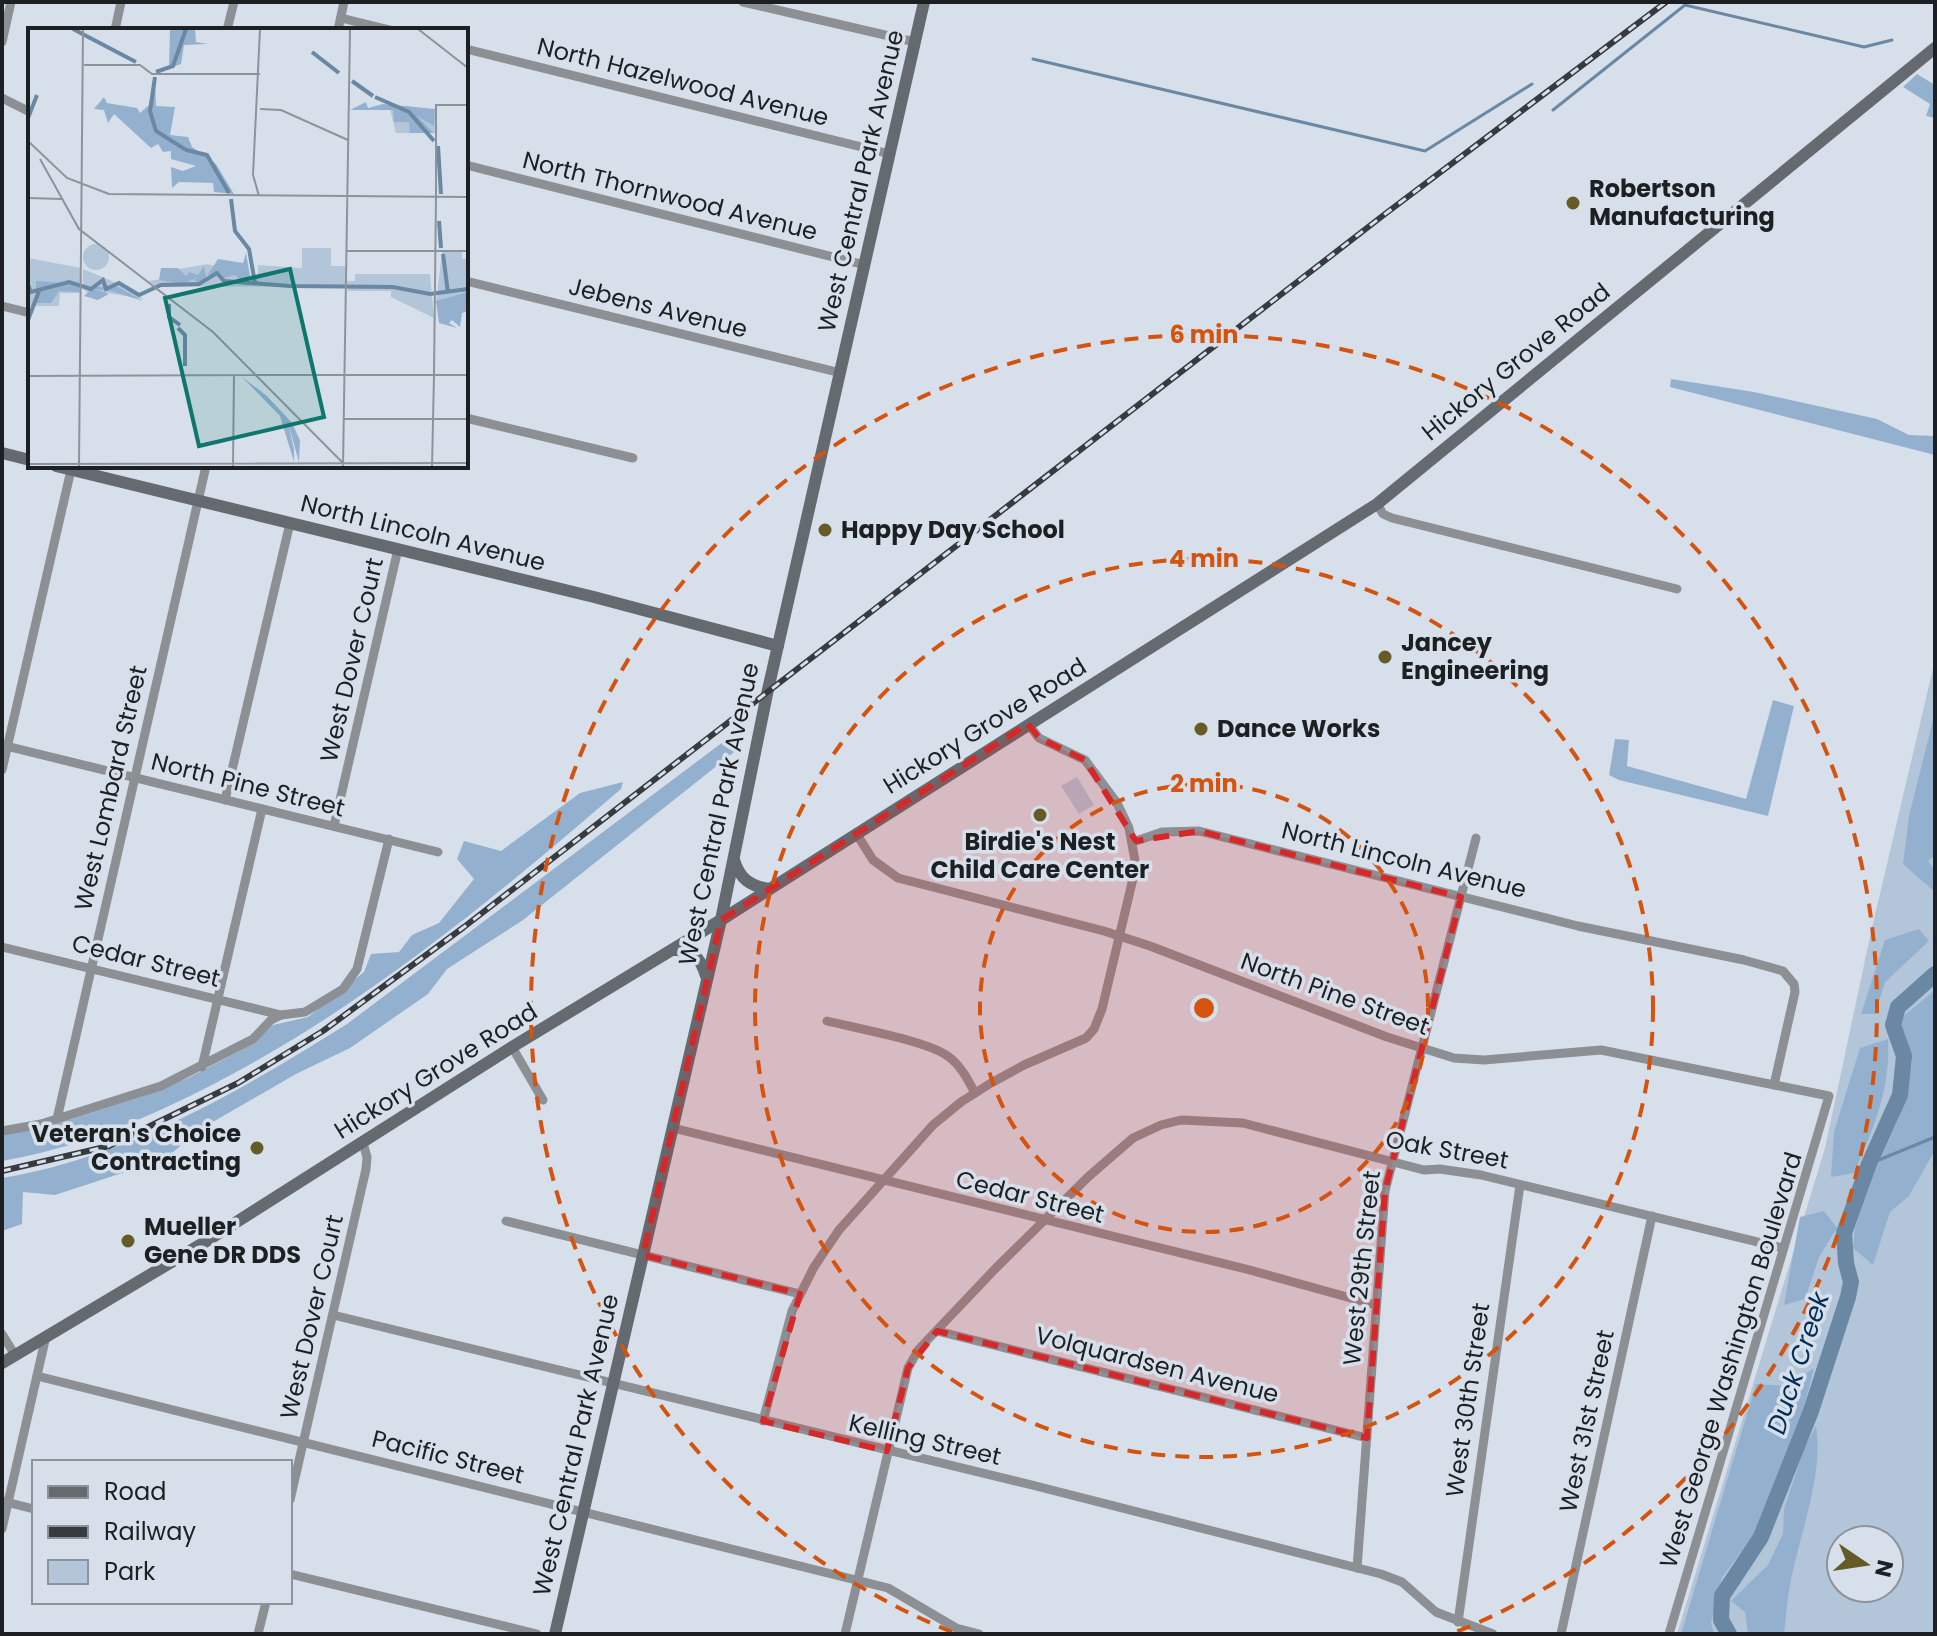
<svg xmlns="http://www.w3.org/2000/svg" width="1937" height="1636" font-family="Poppins,sans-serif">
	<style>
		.green { fill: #b2c5d9; fill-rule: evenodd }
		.forest { fill: #93b1cf }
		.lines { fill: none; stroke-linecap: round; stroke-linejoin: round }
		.stream { stroke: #6a87a3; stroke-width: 3 }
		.river { stroke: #6a87a3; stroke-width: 16 }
		.street { stroke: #8c9094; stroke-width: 9 }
		.secondary { stroke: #656a70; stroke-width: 12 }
		.rail-casing { stroke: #373b3f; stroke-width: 6 }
		.rail { stroke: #d7e0ea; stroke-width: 3; stroke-dasharray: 9; stroke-linecap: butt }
		.marked { fill: #d62828; fill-opacity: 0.2; stroke: #d62828; stroke-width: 6; stroke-dasharray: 16 10; stroke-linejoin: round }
		.ring { fill: none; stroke: #d4530e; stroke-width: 4; stroke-dasharray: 14 10 }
		.poi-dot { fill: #645b27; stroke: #d7e0ea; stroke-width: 3 }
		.labels { text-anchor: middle; stroke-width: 7; stroke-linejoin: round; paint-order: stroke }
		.street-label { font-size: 24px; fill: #1d2023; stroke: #d7e0ea }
		.poi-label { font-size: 24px; font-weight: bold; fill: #1d2023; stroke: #d7e0ea; text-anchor: start }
		.water-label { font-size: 26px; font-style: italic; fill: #002e55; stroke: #d7e0ea }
		.inset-river { fill: none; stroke: #6a87a3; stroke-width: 4 }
		.inset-road { fill: none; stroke: #8d939a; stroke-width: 2 }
		.view { fill: #0f766e; fill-opacity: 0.15; stroke: #0f766e; stroke-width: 4 }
		.inset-edge { fill: none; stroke: #1d2023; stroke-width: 4 }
		.centre { fill: #d4530e; stroke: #d7e0ea; stroke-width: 4 }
		.ring-label { font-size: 24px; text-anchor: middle; font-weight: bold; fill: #d4530e; stroke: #d7e0ea; stroke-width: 7; stroke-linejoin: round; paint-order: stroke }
	</style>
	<rect width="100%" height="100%" fill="#d7e0ea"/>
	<!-- green -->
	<g class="green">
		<path d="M1935,660V1634H1677L1825,1148L1871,932ZM1841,1540H1889V1588H1841Z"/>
		<path d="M1077,777L1094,805L1079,814L1061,786Z"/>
	</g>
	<!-- forest -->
	<g class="forest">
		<path d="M1917,74L1935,85V118L1926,116L1930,104L1903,87Z"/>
		<path d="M1671,379L1754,392L1877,419L1909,435L1935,436V455L1670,387Z"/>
		<path d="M1773,700L1794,706L1768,816L1619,780L1609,775L1615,739L1629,740L1627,766L1746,799Z"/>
		<path d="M1935,712V855L1928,861L1935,870V892L1903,864L1909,816Z"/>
		<path d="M739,730L738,749L523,920L447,969L428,994L350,1048L296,1074L199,1130L165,1159L55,1195L23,1192L22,1224L2,1231V1178C128,1157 240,1091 347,1024Z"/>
		<path d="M623,782L621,789C490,902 357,1012 202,1090C138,1122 73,1149 2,1161V1135L50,1126L141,1097L190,1077L249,1046L273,1025L308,1017L364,972L371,954L399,952L412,935L439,923L474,879L457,859L464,841L501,851L580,793Z"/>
		<path d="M1919,929L1929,941L1885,982L1875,1014H1861L1885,940Z"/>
		<path d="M1935,990V1150L1909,1196L1890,1212L1873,1265L1853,1248L1855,1227L1874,1174L1898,1120L1912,1064L1900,1019Z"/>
		<path d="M1888,1039C1891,1088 1873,1130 1854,1173L1831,1177L1834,1132L1860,1048Z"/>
		<path d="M1824,1211L1837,1228L1819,1257L1805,1299L1784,1305L1800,1217Z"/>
		<path d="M1814,1368L1801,1419L1759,1527L1722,1578L1711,1623L1714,1634H1681L1756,1384L1788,1386Z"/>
		<path d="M1816,1426C1824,1475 1799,1536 1790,1585C1787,1601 1786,1618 1784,1634H1748L1745,1612L1731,1601L1768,1565L1783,1534L1784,1509L1804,1449Z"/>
	</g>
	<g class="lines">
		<!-- stream -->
		<g class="stream">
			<path d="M1033,59L1425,151L1532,84"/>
			<path d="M1553,110L1685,5L1864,47L1892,40"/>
			<path d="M1869,1164L1935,1137"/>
		</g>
		<!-- river -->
		<path class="river" d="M1729,1634L1721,1620L1722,1596L1761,1537L1811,1411L1848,1297L1851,1282L1846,1263L1844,1233L1869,1164L1900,1095L1904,1056L1893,1025L1898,1007L1935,974"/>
		<!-- street -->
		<g class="street">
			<path d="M743,2L915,42"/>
			<path d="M341,18L390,30"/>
			<path d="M115,30L121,2"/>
			<path d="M227,30L234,2"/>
			<path d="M338,30L344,2"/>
			<path d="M2,42L11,2"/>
			<path d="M466,49L890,154"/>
			<path d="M2,98L30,112"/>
			<path d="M466,165L865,265"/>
			<path d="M466,281L841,373"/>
			<path d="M2,306L30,313"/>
			<path d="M466,418L633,458"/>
			<path d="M1377,504L1383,514L1392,518L1677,589"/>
			<path d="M2,745L438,852"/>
			<path d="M2,770L71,470"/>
			<path d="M225,800L290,523"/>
			<path d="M334,826L398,549"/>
			<path d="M856,833L873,860L898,878L1104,931L1150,946L1387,1037L1454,1058L1484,1060L1601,1050L1829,1096L1669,1634"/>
			<path d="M1133,842L1162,832L1199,831L1578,926L1744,960L1783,971L1794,984L1795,992L1774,1085"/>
			<path d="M2,947L281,1015"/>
			<path d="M827,1021C855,1028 929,1041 949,1057C961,1066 968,1080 975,1093"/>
			<path d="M512,1047L543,1100"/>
			<path d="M202,1067L262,809"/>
			<path d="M57,1119L206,466"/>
			<path d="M673,1128L1246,1269L1376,1305"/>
			<path d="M2,1131L41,1124L161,1086L253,1039L271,1020L281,1015L305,1012L343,989L357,969L389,839"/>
			<path d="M506,1221L800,1294"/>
			<path d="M333,1315L1032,1485L1381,1574L1402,1582L1436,1612L1493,1634"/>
			<path d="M937,1331L1367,1438"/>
			<path d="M2,1334L15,1355"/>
			<path d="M37,1376L888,1588L956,1628L979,1634"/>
			<path d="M763,1421L792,1311L814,1267L839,1230L933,1125L961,1102L991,1083L1024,1065L1086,1038L1094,1029L1102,1009L1136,866L1129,828L1117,803L1085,760L1039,738L1028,724"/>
			<path d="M290,1500L366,1169L367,1157L363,1143"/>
			<path d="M2,1501L34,1509"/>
			<path d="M2,1529L46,1336"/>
			<path d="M1357,1568L1385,1191L1476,838"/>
			<path d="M290,1574L537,1634"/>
			<path d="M1458,1622L1520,1185"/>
			<path d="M258,1634L266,1602"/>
			<path d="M845,1634L908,1368L919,1349L996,1268L1088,1177L1133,1138L1161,1125L1181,1120L1243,1123L1424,1170L1440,1169L1481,1175L1783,1248"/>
			<path d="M1561,1634L1652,1216"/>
		</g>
		<!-- secondary -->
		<g class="secondary">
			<path d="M2,453L30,460"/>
			<path d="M56,466L594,597L778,646"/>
			<path d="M734,860C740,879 750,886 769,889"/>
			<path d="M673,950C693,949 700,957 706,976"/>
			<path d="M2,1363L205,1242L512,1047L721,920L1377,504L1935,48"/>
			<path d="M555,1634L721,920L767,694L924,2"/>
		</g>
		<defs>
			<path id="rail" d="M2,1171L109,1146L238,1083L323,1031L464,927L1385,214L1666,2"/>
		</defs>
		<!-- rail casing -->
		<use href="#rail" class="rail-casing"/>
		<!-- rail -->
		<use href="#rail" class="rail"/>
	</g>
	<!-- marked area -->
	<path class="marked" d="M1028,724L1039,738L1085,760L1136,841L1199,831L1461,897L1385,1191L1367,1438L937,1331L908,1368L887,1451L763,1421L800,1294L643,1255L721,920Z"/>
	<!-- distance rings -->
	<g class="ring">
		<circle cx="1204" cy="1008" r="224"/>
		<circle cx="1204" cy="1008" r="449"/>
		<path d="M952 1632A673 673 0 1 1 1456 1632"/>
	</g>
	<!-- markers -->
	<g class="poi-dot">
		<circle cx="1573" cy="203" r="8"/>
		<circle cx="825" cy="530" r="8"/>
		<circle cx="1385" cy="657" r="8"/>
		<circle cx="1201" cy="729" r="8"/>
		<circle cx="1040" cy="815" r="8"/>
		<circle cx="257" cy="1148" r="8"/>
		<circle cx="128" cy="1241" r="8"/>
	</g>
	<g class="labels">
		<!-- street labels -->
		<g class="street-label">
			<text transform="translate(683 82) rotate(14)" y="8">North Hazelwood Avenue</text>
			<text transform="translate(861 181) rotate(-77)" y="8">West Central Park Avenue</text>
			<text transform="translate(670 196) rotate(14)" y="8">North Thornwood Avenue</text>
			<text transform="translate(658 308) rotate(14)" y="8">Jebens Avenue</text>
			<text transform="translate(1516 362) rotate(-39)" y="8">Hickory Grove Road</text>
			<text transform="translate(423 533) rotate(14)" y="8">North Lincoln Avenue</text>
			<text transform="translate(352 660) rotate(-77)" y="8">West Dover Court</text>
			<text transform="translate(985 726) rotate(-32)" y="8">Hickory Grove Road</text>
			<text transform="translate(248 785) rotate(14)" y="8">North Pine Street</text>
			<text transform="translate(111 788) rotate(-77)" y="8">West Lombard Street</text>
			<text transform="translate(719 814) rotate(-78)" y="8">West Central Park Avenue</text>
			<text transform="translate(1404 860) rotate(14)" y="8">North Lincoln Avenue</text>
			<text transform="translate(146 961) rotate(14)" y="8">Cedar Street</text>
			<text transform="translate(1335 994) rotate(20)" y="8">North Pine Street</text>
			<text transform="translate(436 1071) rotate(-32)" y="8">Hickory Grove Road</text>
			<text transform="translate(1447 1150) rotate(10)" y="8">Oak Street</text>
			<text transform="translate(1030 1197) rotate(14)" y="8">Cedar Street</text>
			<text transform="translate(1362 1268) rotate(-84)" y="8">West 29th Street</text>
			<text transform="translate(312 1317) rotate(-77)" y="8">West Dover Court</text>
			<text transform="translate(1731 1360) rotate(-73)" y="8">West George Washington Boulevard</text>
			<text transform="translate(1157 1365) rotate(14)" y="8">Volquardsen Avenue</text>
			<text transform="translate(1468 1400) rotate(-82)" y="8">West 30th Street</text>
			<text transform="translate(1587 1421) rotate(-78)" y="8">West 31st Street</text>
			<text transform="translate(925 1440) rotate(13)" y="8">Kelling Street</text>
			<text transform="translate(576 1445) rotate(-77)" y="8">West Central Park Avenue</text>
			<text transform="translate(448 1457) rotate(14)" y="8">Pacific Street</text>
		</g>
		<!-- poi labels -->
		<g class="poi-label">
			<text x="1589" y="197">Robertson<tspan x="1589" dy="28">Manufacturing</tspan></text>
			<text x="841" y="538">Happy Day School</text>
			<text x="1401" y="651">Jancey<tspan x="1401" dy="28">Engineering</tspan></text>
			<text x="1217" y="737">Dance Works</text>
			<text x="1040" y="850" text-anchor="middle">Birdie's Nest<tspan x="1040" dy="28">Child Care Center</tspan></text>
			<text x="241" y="1142" text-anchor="end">Veteran's Choice<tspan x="241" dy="28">Contracting</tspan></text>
			<text x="144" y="1235">Mueller<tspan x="144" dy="28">Gene DR DDS</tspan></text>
		</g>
		<!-- water labels -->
		<g class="water-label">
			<text transform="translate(1798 1363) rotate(-72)" y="9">Duck Creek</text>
		</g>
	</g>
	<!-- overview -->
	<g transform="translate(28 28)">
		<rect width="440" height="440" fill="#d7e0ea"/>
		<path d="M379,78L407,82V105H368L362,81ZM55 229a13 13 0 1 1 26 0a13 13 0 1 1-26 0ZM274,220H303V238H317V258L129,259L121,253L140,250L141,243L179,236L224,248H230V237L274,240ZM414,224H434V231H440V267L408,275ZM0,230L53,240L52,265H32L31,278H0ZM55,241L96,258L116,271L80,265L68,272L55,261ZM327,246H402L406,290L363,269V263H320L319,253H327Z" fill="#b2c5d9"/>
		<path d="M142,1H167L168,14L180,16L156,17L153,36L127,45L141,39ZM127,48L128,78L147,79L142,107L160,109L164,119L188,136L206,166L186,164L185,155L151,154L144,160L143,139L155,143L168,138L143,131V123L135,124L130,116L123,120L86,86L80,95L76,82L66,81L76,69L79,75L109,80L112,85L121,77ZM338,74L340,80L355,76L407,81L406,98L389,88L406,105H382V109L381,94H366L365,82H322ZM218,225L222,248L218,249L233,254L215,255L207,247L196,250L189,244L179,248L190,231L215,235ZM176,238L178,249L172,255L166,252L170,249L155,256L131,252L133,240H150L158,248L161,244L170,247ZM8,253L52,256L51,264L31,263L23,275H8L9,264L29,256L8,262ZM55,259H90L115,273L83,263L66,261L81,266L70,272L56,268L61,263ZM440,264V283L434,285L432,299L424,292L421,295L429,300L411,295L408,273ZM214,349L239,368L264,395L272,412L271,434L260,395L266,421V434L252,388Z" fill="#93b1cf"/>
		<path class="inset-river" d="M45,1L108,34M284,24L311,45M128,44L145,38L158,1M127,49L122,83L128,103L158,122L179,127L201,165M324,53L345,68M347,69L381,84L406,113M0,90L9,67M410,118L413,166M203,171L207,203L221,221L227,255M411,193L413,220M415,226L420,265M0,257L3,264L41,254L63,261L75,252L78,261L91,255L111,267L133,257L171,256L189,245L196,253L262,258L365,259L402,266L440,261M141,276V289L152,297M0,292L11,263M150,300L157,307V338"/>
		<path class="inset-road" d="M390,1L440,40M56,37H112L124,46H232M232,81L253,82L320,112M0,113L39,150L81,166L440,169M12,131L51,201L185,304L315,435M231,168L225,147L232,1M408,168V77H440M0,170L34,171M319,223H440M228,347H440M406,347L408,168M0,348L227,347M316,391H440M0,436L440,435M315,438L322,1M51,439L55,1M205,439L206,347M404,439L406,347"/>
		<path class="view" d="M262,241L296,389L171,418L137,270Z"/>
		<rect width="440" height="440" class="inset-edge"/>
	</g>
	<circle cx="1204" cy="1008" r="12" class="centre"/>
	<g class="ring-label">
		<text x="1204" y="343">6 min</text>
		<text x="1204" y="567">4 min</text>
		<text x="1204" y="792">2 min</text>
	</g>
	<!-- border -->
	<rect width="1937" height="1636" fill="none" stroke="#1d2023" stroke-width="8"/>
	<!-- legend -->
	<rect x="32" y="1460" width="260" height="144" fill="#d7e0ea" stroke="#8d939a" stroke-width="2"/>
	<rect x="48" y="1486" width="40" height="12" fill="#656a70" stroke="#8d939a" stroke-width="2"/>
	<text x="104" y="1500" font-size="24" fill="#1d2023">Road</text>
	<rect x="48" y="1526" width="40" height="12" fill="#373b3f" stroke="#8d939a" stroke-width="2"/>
	<text x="104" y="1540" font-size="24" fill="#1d2023">Railway</text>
	<rect x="48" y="1560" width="40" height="24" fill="#b2c5d9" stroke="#8d939a" stroke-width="2"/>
	<text x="104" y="1580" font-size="24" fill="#1d2023">Park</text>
	<!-- north arrow -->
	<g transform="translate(1865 1564) rotate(103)"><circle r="38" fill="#d7e0ea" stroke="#8d939a" stroke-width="2"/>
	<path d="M0-6L14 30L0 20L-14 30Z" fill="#645b27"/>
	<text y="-12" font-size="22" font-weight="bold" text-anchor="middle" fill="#1d2023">N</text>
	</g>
</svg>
